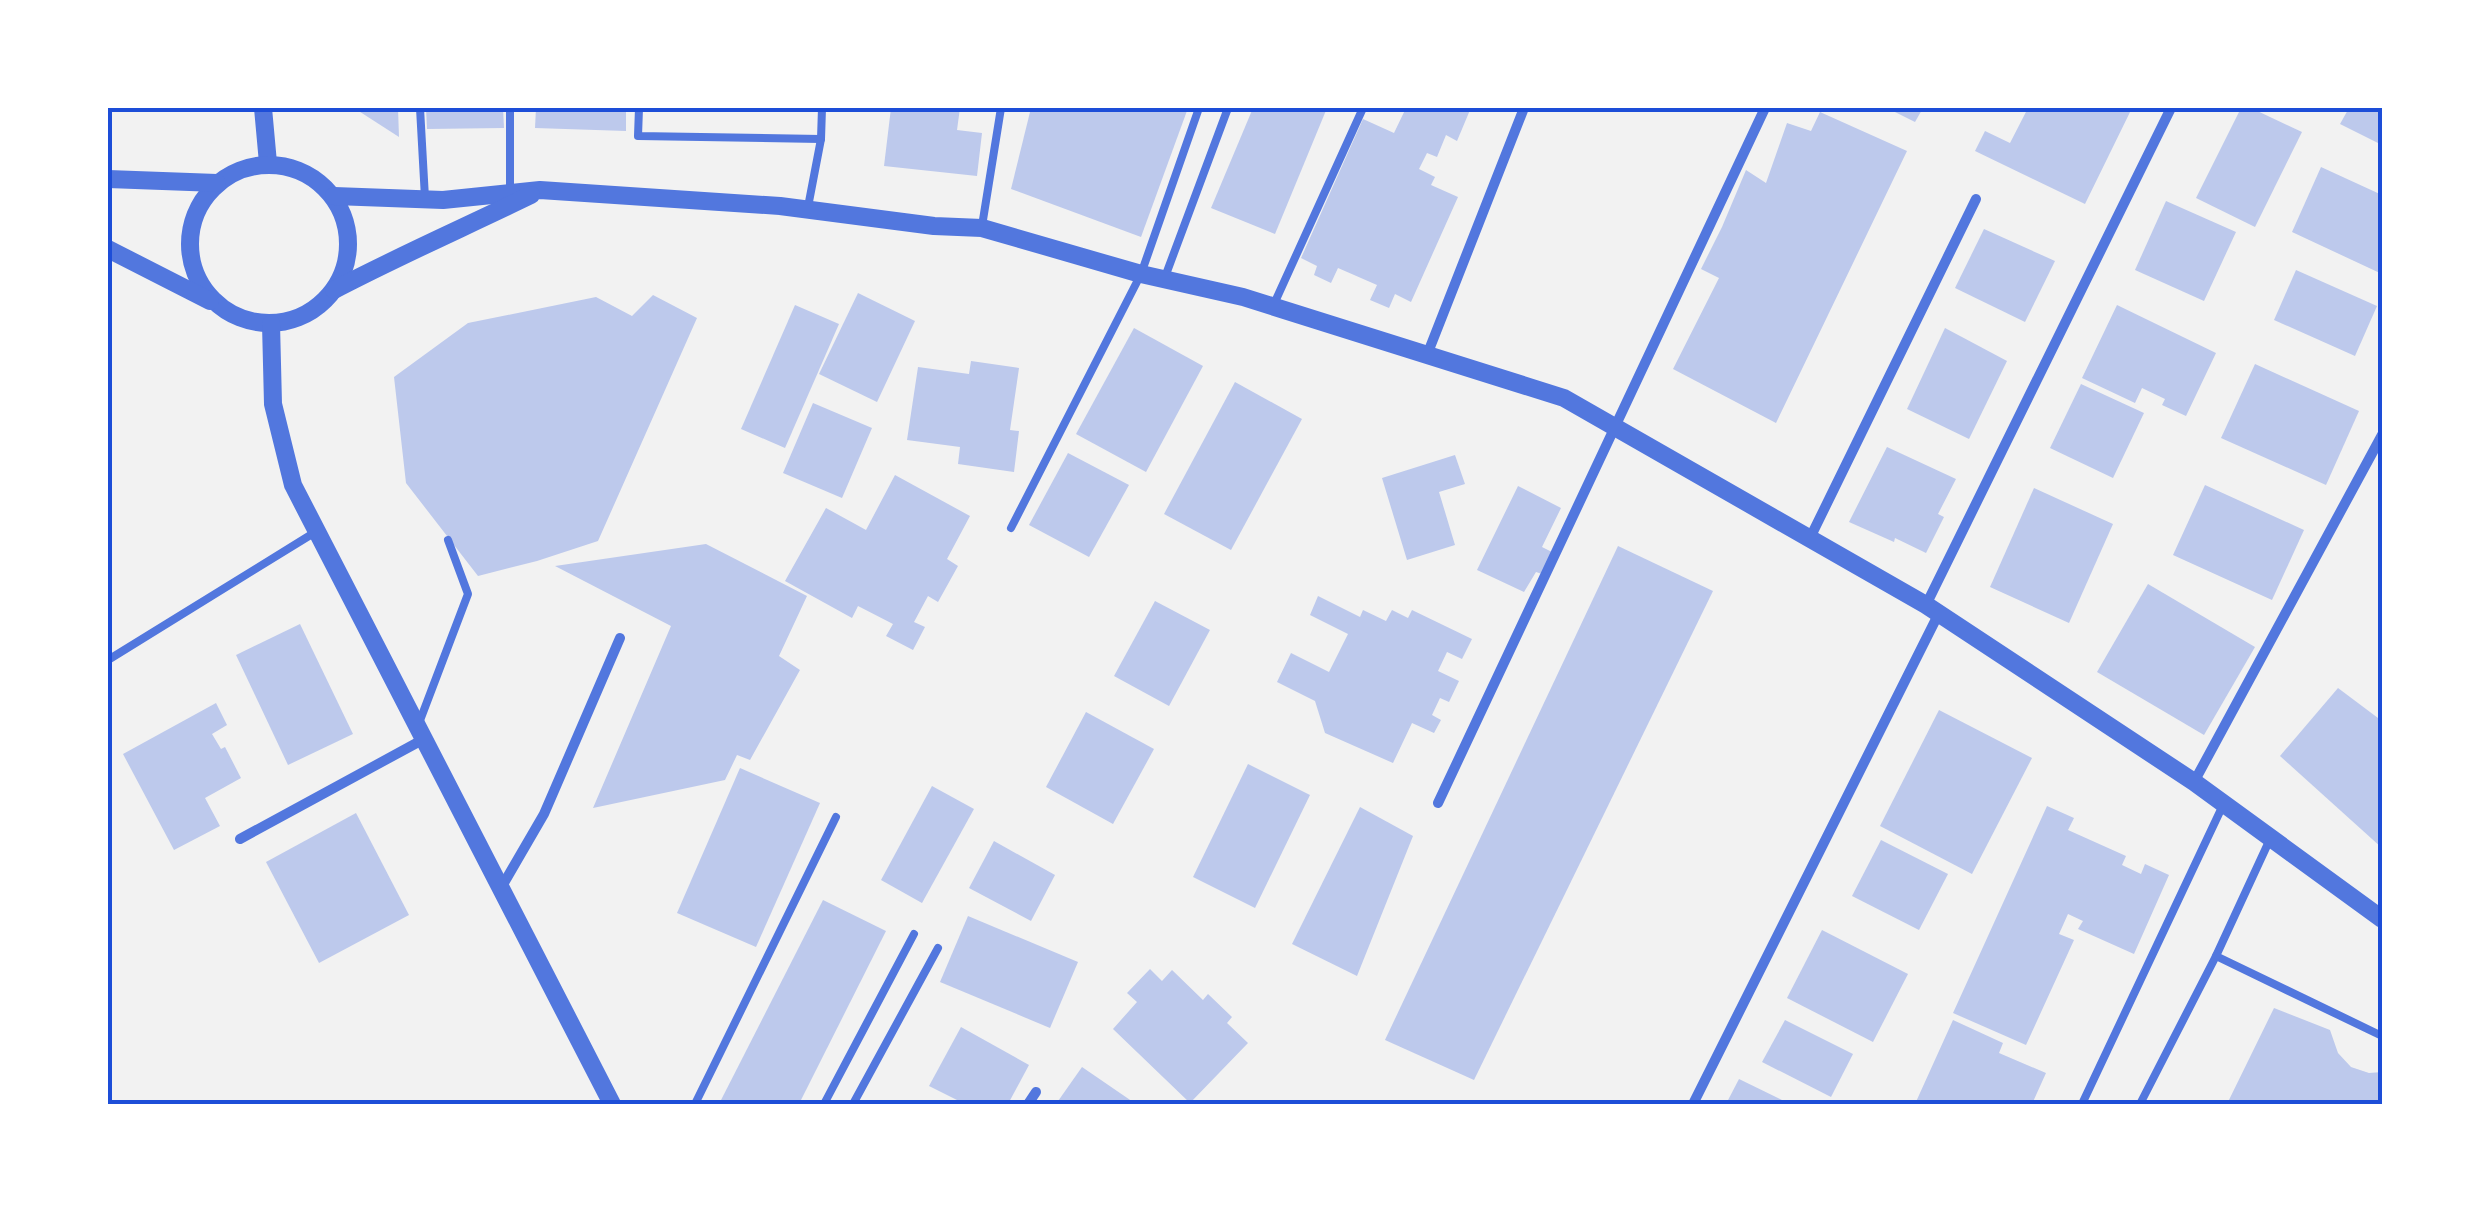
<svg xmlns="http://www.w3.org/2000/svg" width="2490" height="1212" font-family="'Playfair Display',serif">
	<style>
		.building { fill: #bdc9ec }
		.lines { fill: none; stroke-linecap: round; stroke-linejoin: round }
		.service { stroke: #5277de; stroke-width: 8 }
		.minor { stroke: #5277de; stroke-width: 10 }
		.tertiary { stroke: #5277de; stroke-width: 18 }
		.neatline { fill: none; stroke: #1d4ed8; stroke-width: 4 }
	</style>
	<rect width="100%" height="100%" fill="#f2f2f2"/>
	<!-- building -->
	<g class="building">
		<path d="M354,108H398L399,137Z"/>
		<path d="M426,108H503L504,128L427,129Z"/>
		<path d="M536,108H626V131L535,128Z"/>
		<path d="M891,108H960L957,130L982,133L977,176L884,166Z"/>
		<path d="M1031,108H1188L1141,237L1011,189Z"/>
		<path d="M1253,108H1327L1275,234L1211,208Z"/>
		<path d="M1406,108L1420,110L1421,108H1464L1470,110L1457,141L1446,135L1437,157L1427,153L1419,169L1435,177L1431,185L1458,197L1411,302L1395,294L1389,308L1370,300L1377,285L1338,268L1331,283L1314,275L1317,266L1301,258L1363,119L1394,133Z"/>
		<path d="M1887,108H1923L1915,122Z"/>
		<path d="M2028,108H2132L2085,204L1975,151L1985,131L2010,143Z"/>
		<path d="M2241,108H2251L2302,132L2255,227L2196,198Z"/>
		<path d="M2349,108H2382V145L2340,124Z"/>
		<path d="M1820,112L1907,151L1776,423L1673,369L1719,278L1701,269L1722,227L1746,170L1766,183L1787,123L1811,131Z"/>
		<path d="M2321,167L2382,195V274L2292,232Z"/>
		<path d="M2166,201L2236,232L2204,301L2135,270Z"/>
		<path d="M1984,229L2055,261L2025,322L1955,288Z"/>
		<path d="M2296,270L2377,306L2355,356L2274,320Z"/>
		<path d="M858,293L915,321L877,402L819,374Z"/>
		<path d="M653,295L697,318L598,541L537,561L478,576L406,483L394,377L468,323L596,297L632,316Z"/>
		<path d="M795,305L839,324L785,448L741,429Z"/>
		<path d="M2117,305L2216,353L2186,416L2162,405L2165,399L2142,388L2135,403L2082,378Z"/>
		<path d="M1134,328L1203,366L1146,472L1076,434Z"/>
		<path d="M1945,328L2007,361L1969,439L1907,409Z"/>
		<path d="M971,361L1019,368L1010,430L1019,431L1014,472L958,464L960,447L907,440L918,367L969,374Z"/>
		<path d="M2255,364L2359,411L2326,485L2221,438Z"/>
		<path d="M1235,382L1302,419L1231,550L1164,514Z"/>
		<path d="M2081,384L2144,413L2113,478L2050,448Z"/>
		<path d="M813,403L872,428L842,498L783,473Z"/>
		<path d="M1887,447L1956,479L1938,514L1944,517L1926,553L1895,538L1894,542L1849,522Z"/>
		<path d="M1068,453L1129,485L1089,557L1029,525Z"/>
		<path d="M1455,455L1465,484L1439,492L1455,545L1407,560L1382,478Z"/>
		<path d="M895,475L970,516L947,559L958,566L938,602L928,596L914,622L925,627L913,650L886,636L893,624L858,606L852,618L785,581L826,508L866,530Z"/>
		<path d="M2205,485L2304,530L2272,600L2173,555Z"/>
		<path d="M1518,486L1561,508L1542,547L1552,552L1542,574L1536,572L1524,592L1477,570Z"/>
		<path d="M2034,488L2113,524L2069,623L1990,587Z"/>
		<path d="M706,544L807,596L779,656L800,670L750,760L737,755L725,780L593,808L671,626L555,566Z"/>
		<path d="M1618,546L1713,591L1474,1080L1385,1040Z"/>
		<path d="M2148,584L2255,647L2204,735L2097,672Z"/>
		<path d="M1318,596L1360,617L1363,610L1386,621L1392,610L1408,618L1412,610L1472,639L1462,659L1447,652L1438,671L1459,681L1449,702L1440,698L1432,715L1441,720L1434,733L1412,723L1393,763L1325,733L1315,701L1277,682L1291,653L1329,672L1348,634L1310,615Z"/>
		<path d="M1155,601L1210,630L1169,706L1114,676Z"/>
		<path d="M300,624L353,734L288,765L236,655Z"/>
		<path d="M2338,688L2382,721V848L2280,756Z"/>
		<path d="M216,703L227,725L212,734L221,749L225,747L241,778L205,798L220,826L174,850L123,754Z"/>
		<path d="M1939,710L2032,758L1972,874L1880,826Z"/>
		<path d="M1086,712L1154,749L1113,824L1046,787Z"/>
		<path d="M1248,764L1310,795L1255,908L1193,877Z"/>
		<path d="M740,768L820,803L756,947L677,913Z"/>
		<path d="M932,786L974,809L922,903L881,880Z"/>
		<path d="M2047,806L2074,818L2068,830L2126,856L2122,865L2141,874L2145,864L2169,875L2134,954L2078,929L2083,921L2068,914L2059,934L2074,940L2026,1045L1953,1013Z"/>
		<path d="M1360,807L1413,836L1357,976L1292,944Z"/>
		<path d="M356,813L409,915L319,963L266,862Z"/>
		<path d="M1881,840L1948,874L1919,930L1852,896Z"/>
		<path d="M994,841L1055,875L1031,921L969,888Z"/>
		<path d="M823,900L886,931L799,1104H719Z"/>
		<path d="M968,916L1078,962L1050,1028L940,982Z"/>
		<path d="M1822,930L1908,974L1873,1042L1787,998Z"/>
		<path d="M1150,969L1162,981L1172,970L1203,1000L1208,994L1232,1017L1227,1023L1248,1043L1190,1103L1113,1029L1137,1002L1127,993Z"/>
		<path d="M2274,1008L2330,1030L2338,1053L2351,1067L2369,1073L2382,1072V1104H2227Z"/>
		<path d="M1785,1020L1853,1054L1831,1097L1762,1062Z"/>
		<path d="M1953,1020L2003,1043L1999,1053L2046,1073L2032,1104H1915Z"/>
		<path d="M961,1027L1029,1065L1008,1104H965L929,1086Z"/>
		<path d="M1082,1067L1136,1104H1056Z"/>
		<path d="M1739,1079L1790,1104H1726Z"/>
	</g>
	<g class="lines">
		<!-- service -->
		<g class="service">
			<path d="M420,108L425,198"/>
			<path d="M639,108L638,136L821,139"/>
			<path d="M510,193V108"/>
			<path d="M808,207L821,139L822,108"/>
			<path d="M982,226L1001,108"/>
			<path d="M1165,277L1228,108"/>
			<path d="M1274,304L1363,108"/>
			<path d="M1011,528L1141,274L1199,108"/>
			<path d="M108,660L317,531"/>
			<path d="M419,723L468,594L448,540"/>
			<path d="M2216,956L2382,1036"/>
			<path d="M695,1104L836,817"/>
			<path d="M824,1104L914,934"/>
			<path d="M853,1104L938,948"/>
			<path d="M2082,1104L2224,803"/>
			<path d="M2140,1104L2216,956L2271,837"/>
		</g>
		<!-- minor -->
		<g class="minor">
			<path d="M1427,355L1524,108"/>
			<path d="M1810,538L1976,199"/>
			<path d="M1926,605L2171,108"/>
			<path d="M2194,782L2382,435"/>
			<path d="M1438,803L1765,108"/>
			<path d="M240,839L424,739"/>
			<path d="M501,888L544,814L620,638"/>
			<path d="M1028,1104L1036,1092"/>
			<path d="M1693,1104L1939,613"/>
		</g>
		<!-- tertiary -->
		<g class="tertiary">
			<path d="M263,108L268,163"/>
			<circle cx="269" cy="244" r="79"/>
			<path d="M108,179L217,183"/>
			<path d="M334,196L443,200L540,190L780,206L934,226L982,228L1141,274L1243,297L1564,398L1926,605L2194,782L2382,919"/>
			<path d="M108,249L210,301"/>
			<path d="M334,290C399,256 465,227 531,195"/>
			<path d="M271,324L273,404L293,485L612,1104"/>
		</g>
	</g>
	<!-- border -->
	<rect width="2490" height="1212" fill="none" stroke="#ffffff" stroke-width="220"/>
	<rect x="110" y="110" width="2270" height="992" class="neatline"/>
</svg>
